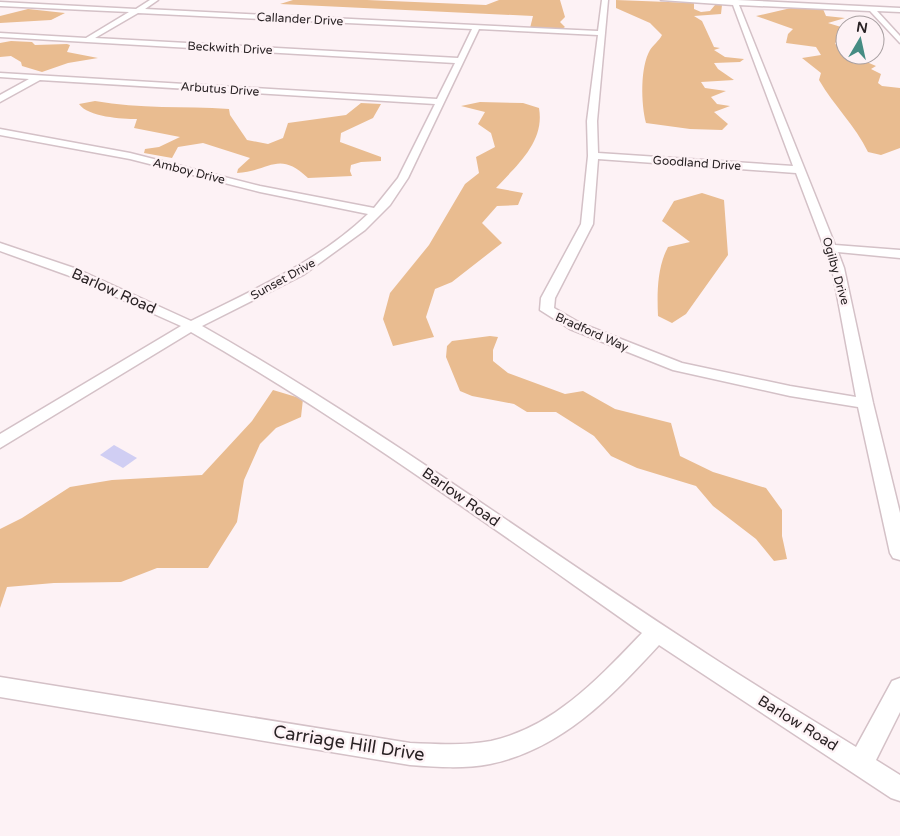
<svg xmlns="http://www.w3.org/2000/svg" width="900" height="836" font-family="'Varela Round',sans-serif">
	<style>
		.green { fill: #e9bc90 }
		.water { fill: #d0cef3 }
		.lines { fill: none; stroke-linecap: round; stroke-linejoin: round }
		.minor-casing { stroke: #d4c1c7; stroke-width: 3 }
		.minor { fill: #fff; fill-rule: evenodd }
		.labels { text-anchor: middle; stroke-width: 5; stroke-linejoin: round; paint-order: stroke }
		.far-street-label { font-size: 12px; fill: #292224; stroke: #fdf2f5 }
		.street-label { font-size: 15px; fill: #292224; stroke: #fdf2f5 }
		.near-street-label { font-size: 18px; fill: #292224; stroke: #fdf2f5 }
	</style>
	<rect width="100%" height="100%" fill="#fdf2f5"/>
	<!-- green -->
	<g class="green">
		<path d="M293,0H367L486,5L499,0H560L565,17L560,22L565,27L562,29L530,28L533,16L280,4Z"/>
		<path d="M616,0L694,3V9L701,12L710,11L715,5H722L721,14L694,16L702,21L714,47L720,48L714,50L725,57L744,59L740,62L714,63L718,69L734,80L701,82L705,88L726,91L711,97L717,104L730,106L714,112L728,124L722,130L690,129L646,123C641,104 640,67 650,50C653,45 659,41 662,35L650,23L616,8Z"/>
		<path d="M791,8L823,9L826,16L845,18L828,23L841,27L845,34V44L836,42L835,44L845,48V55H860L862,60L876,66L871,69L881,74L878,83L882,86L900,88V148L881,155L868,152C855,125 834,106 819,80L821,73L802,58L821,55L816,47L786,43L788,34L793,29L756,16Z"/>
		<path d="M28,9L65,13L51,20L0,23V16Z"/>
		<path d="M11,41L32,42L35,45L67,44L70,45L67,52L98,58L68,63L42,72L22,66L21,62L11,56L0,57V43Z"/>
		<path d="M95,101C140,109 184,106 229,109L230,115L247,140L268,144L283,138L288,123L346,115L361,103L381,104L373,118L341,133L340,142L381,157V161L361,162L351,165L350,171L352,176L308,178C278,150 271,171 237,173L238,169L250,158L203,143L178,147L172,158L144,153L145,149L159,147L180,137L134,128L137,119C122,119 88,117 79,104Z"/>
		<path d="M480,102L523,103L539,108C545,142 517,165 496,188L523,193L518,205L497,206L482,223L502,243L452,282L435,289L426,317L434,337L393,346L383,319L390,293L429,245L465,184L479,173L476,157L495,147L491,133L478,124L485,112L461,106Z"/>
		<path d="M702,193L724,200L728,255L686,314L672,323L658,316C657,294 657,267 668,247L690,242L662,221L674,201Z"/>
		<path d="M490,336L498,337L493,350V361L508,373L565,394L583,391L615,409L671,423L680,456L713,472L766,488L782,510V536L787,559L774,561L756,539L713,506L696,486L637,468L611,456L594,436L556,412H527L514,404L472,396L460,391L446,357L447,346L452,341Z"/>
		<path d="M273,390L303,399L301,417L276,428L260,444L244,480L237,522L208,568H157L121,582L54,583L7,587L0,608V529L22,518L70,487L112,480L202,475L252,421Z"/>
	</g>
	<!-- water -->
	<path class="water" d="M114,445L137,458L123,468L100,455Z"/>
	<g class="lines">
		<defs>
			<path id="minor" d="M150,0H158L145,9L598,31L602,0H608L597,121L598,153L793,166L733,5L661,0H737L900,8V12L877,11L900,36V43L870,11L739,5L835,245L900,250V258L838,252L844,268L873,403L900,513V560L893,558L890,553L858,407L790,396L673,370L570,329L540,310L541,298L581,224L588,156L587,121L598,35L479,29L408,178L390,205L365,230L303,275L202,326C377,425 538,545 707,654C756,686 806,716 856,747L892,681L900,678V712L876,760L900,775V801L891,798L659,645C611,697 562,749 490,764C464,769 437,767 410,765L0,697V677L410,743C437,744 464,746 491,741C554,727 599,678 642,633C494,529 348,422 191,332L0,448V434L181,326L67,275L0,251V243L77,269L191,321C253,290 318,262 368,214L260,192L130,159L0,135V129L130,153L260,186L374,208L398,178L435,104L40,80L0,102V95L29,79L0,77V73L437,99L455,63L0,37V33L86,38L129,12L0,6V2L136,9ZM138,13L472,29L458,58L95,38ZM598,159L796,173L832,268L856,397L790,386L682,363L580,323L554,308L555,298L593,224Z"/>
		</defs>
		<!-- minor casing -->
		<use href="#minor" class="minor-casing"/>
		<!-- minor -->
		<use href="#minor" class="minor"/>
	</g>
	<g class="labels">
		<!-- far-street labels -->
		<g class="far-street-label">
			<text transform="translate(300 19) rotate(3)" y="4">Callander Drive</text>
			<text transform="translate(230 48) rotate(3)" y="4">Beckwith Drive</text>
			<text transform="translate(220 89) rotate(4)" y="4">Arbutus Drive</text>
			<text transform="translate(697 163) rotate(4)" y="4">Goodland Drive</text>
			<text transform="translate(189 171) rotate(14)" y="4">Amboy Drive</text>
			<text transform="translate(836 271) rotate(74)" y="4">Ogilby Drive</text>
			<text transform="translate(283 279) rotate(-29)" y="4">Sunset Drive</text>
			<text transform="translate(592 332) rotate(24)" y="4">Bradford Way</text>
		</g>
		<!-- street labels -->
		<g class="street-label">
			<text transform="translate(114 291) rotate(24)" y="5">Barlow Road</text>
			<text transform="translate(461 497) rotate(35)" y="5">Barlow Road</text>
			<text transform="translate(798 723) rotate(32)" y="5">Barlow Road</text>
		</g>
		<!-- near-street labels -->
		<g class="near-street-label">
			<text transform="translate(349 743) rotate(9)" y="6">Carriage Hill Drive</text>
		</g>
	</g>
	<!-- north arrow -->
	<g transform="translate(860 40) rotate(9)"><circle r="24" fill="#fdf2f5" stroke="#a89fa1"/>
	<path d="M0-4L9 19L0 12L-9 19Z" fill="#468c83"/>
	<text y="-8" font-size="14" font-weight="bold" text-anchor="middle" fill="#292224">N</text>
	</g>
</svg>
